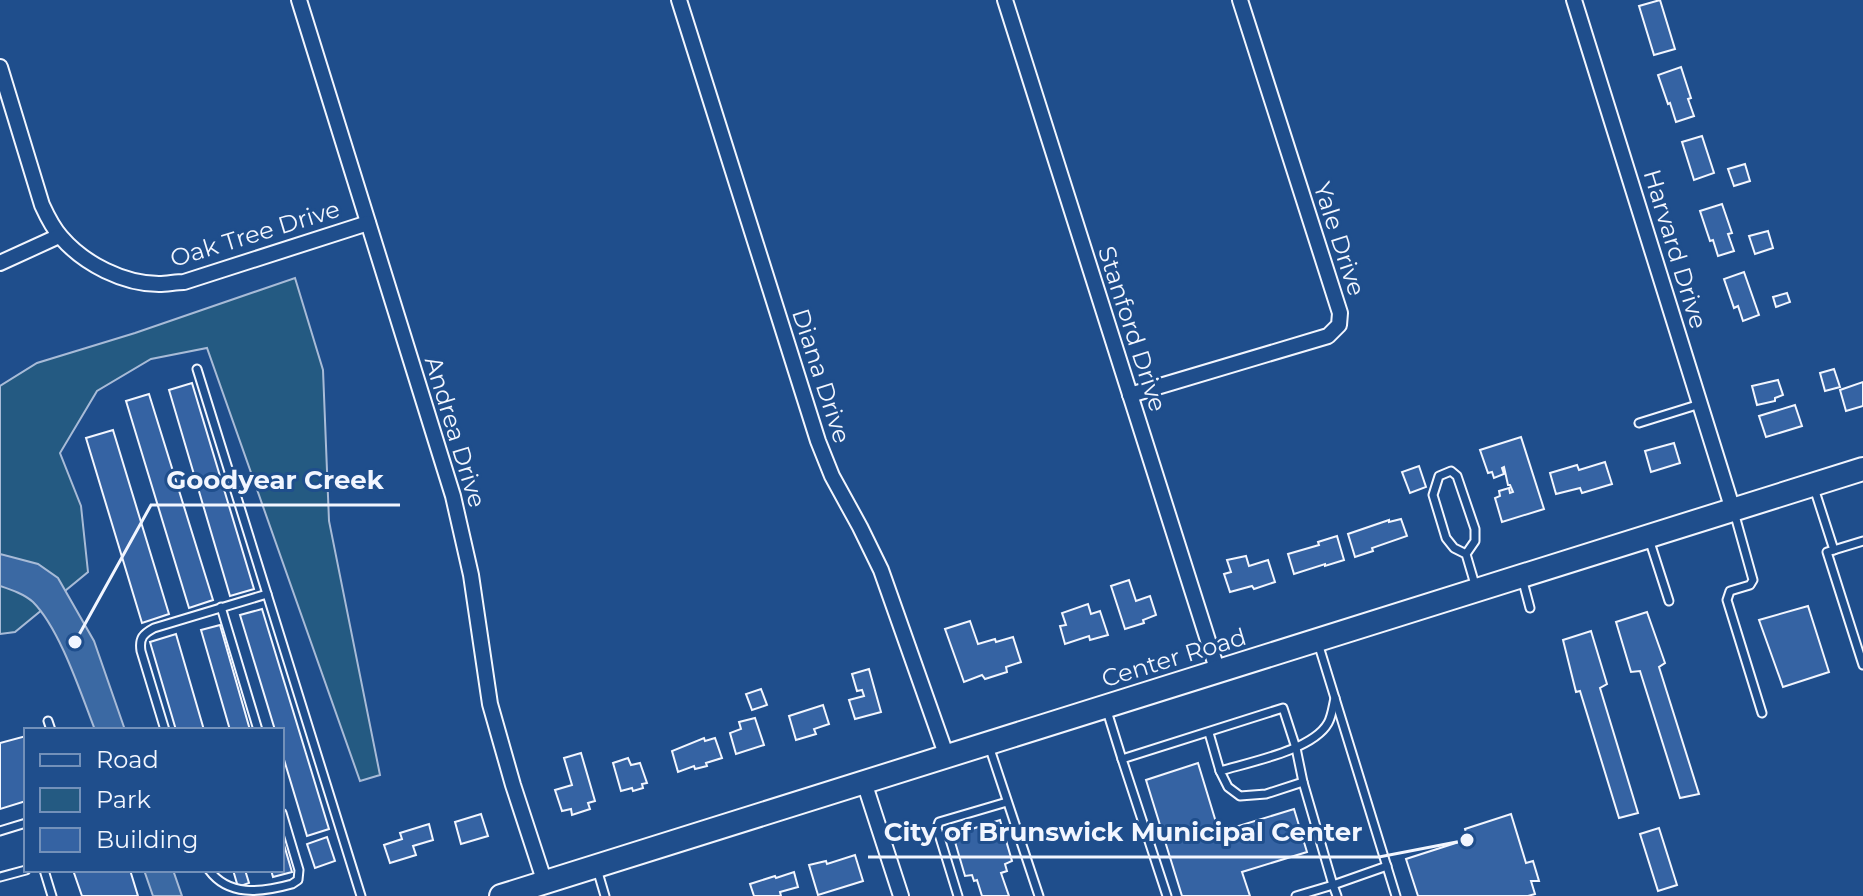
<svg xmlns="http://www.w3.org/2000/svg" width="1863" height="896" font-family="Montserrat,sans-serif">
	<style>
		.green { fill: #245a82; stroke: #a8bbd7; stroke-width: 2 }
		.water { fill: #3b69a3; stroke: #a8bbd7; stroke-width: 2 }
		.building { fill: #3563a3; stroke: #f2f6ff; stroke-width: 2 }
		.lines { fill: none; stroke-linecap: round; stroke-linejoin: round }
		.lane-casing { stroke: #f2f6ff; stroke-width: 11 }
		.street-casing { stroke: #f2f6ff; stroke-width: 18 }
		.primary-casing { stroke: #f2f6ff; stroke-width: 26 }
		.lane { stroke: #1f4e8c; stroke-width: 7 }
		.street { stroke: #1f4e8c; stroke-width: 14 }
		.primary { stroke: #1f4e8c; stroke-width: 22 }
		.labels { text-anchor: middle; stroke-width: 6; stroke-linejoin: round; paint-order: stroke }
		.street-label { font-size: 24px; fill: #f2f6ff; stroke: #1f4e8c }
		.leader { fill: none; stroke: #f2f6ff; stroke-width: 3 }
		.callout-dot { fill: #f2f6ff; stroke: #1f4e8c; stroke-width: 3 }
		.callout-label { font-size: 26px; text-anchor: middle; font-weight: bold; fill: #f2f6ff; stroke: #1f4e8c; stroke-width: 6; stroke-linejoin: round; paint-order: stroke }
	</style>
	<rect width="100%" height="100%" fill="#1f4e8c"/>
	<!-- green -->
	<path class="green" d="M295,278L323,370L329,521L380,775L360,781L207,348L151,359L97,391L60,453L81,506L88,572L15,632L0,634V386L37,363L135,333Z"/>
	<!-- water -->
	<g class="water">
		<path d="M0,554L38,564L58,578L94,641L125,730H95C81,694 60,629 33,602C24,594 12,590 0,586Z"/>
		<path d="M144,870H173L182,896H153Z"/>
	</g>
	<!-- building -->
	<g class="building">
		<path d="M1660,0L1675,49L1654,55L1639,6Z"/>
		<path d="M1681,67L1691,98L1688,99L1694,116L1676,122L1670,103L1668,104L1658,75Z"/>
		<path d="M1702,136L1714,173L1694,180L1682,142Z"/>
		<path d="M1745,164L1750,181L1734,186L1728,169Z"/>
		<path d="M1722,204L1732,233L1728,234L1734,251L1718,256L1713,240L1710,241L1700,211Z"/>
		<path d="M1768,231L1773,248L1755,254L1749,236Z"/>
		<path d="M1744,272L1759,315L1743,321L1738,306L1734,308L1724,279Z"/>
		<path d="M1787,293L1790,302L1776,307L1773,297Z"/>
		<path d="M1834,369L1840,387L1825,391L1820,373Z"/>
		<path d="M1778,380L1783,395L1775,398V401L1757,405L1752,386Z"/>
		<path d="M1863,382V406L1846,411L1840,390Z"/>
		<path d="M192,383L254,589L230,596L169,390Z"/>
		<path d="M149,394L213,600L189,608L126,401Z"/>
		<path d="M1795,405L1802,426L1766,437L1759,416Z"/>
		<path d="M113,430L169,614L142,623L86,438Z"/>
		<path d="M1521,437L1544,509L1502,522L1495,498L1500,496L1499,491L1509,488L1510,493L1513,492L1510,485H1508L1504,467L1502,468L1504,474L1494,478L1492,472L1488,473L1480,450Z"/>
		<path d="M1674,443L1680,463L1651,472L1645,451Z"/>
		<path d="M1605,462L1612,484L1582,493L1580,488L1556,494L1550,473L1577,465L1579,470Z"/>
		<path d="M1419,466L1426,487L1410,493L1402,472Z"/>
		<path d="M1401,519L1407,536L1372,548L1373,551L1355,557L1348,534L1389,520V522Z"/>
		<path d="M1337,536L1344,560L1325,566V564L1294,574L1288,554L1319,545L1318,542Z"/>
		<path d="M1246,556L1249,566L1268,560L1275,582L1254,589L1252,586L1230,592L1224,574L1231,572L1227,560Z"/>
		<path d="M1129,580L1136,601L1150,596L1156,615L1143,620L1144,623L1125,629L1111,586Z"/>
		<path d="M1088,604L1091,614L1100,611L1108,635L1090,640L1089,636L1065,644L1060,626L1066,625L1062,613Z"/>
		<path d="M1808,606L1829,672L1783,687L1759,620Z"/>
		<path d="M262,609L329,829L307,836L282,753V730H275L240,615Z"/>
		<path d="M1647,612L1665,663L1659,667L1699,794L1680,798L1640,671L1631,672L1616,622Z"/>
		<path d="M970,621L978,644L995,639L996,642L1013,637L1021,662L1006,667L1007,672L985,679L982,675L964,682L945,629Z"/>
		<path d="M220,625L250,730H230L201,630Z"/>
		<path d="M1591,631L1607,684L1600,688L1638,813L1619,818L1580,691L1576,692L1563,640Z"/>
		<path d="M176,634L204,730H176L150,642Z"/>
		<path d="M869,669L881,712L855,719L849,700L864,696L862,690L857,691L852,674Z"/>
		<path d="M761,689L767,705L752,710L746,694Z"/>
		<path d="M823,705L829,724L814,729L816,734L796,740L789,716Z"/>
		<path d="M755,718L764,745L736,754L730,733L741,729L739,722Z"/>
		<path d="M26,736V801L0,809V743Z"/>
		<path d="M704,738L705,741L715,738L722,758L706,763L707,766L695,769L694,766L678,772L672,751Z"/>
		<path d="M581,753L595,801L588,803L590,809L572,815L571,809L562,811L555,790L572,785L564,758Z"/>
		<path d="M628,758L631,765L640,763L647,783L642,784L643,788L633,791L632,788L621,791L613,763Z"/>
		<path d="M1198,763L1219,832L1294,809L1307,852L1242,872L1250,896H1182L1146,780Z"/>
		<path d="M481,814L488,836L461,844L455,822Z"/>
		<path d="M1511,814L1526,863L1533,861L1539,881H1531L1535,894L1528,896H1418L1406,859L1468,839L1465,829Z"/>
		<path d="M1000,820L1012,861L1005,864L1007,871L1001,873L1009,896H982L977,880L974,881L972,875L965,876L953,835Z"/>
		<path d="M429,824L433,840L413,846L416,855L390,863L384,845L402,839L400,833Z"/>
		<path d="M1659,828L1677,885L1658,891L1640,834Z"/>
		<path d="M327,837L335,861L315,868L307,844Z"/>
		<path d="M282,838L292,872L273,877L271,870H282Z"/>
		<path d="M855,855L863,881L818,895L809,865L826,861L827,864Z"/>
		<path d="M73,870H130L138,896H82Z"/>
		<path d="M233,870H245L249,883L238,887Z"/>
		<path d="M794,872L798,887L780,892L781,896H754L750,884L775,876L776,878Z"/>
	</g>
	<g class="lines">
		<defs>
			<g id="lane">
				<path d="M197,369L361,896"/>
				<path d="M1639,423L1700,404"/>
				<path d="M1814,488L1834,550"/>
				<path d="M1734,512L1753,580L1750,585L1730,591L1727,600L1762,713"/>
				<path d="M1649,539L1669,601"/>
				<path d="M1863,541L1827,552L1863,665"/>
				<path d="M1466,554L1454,548L1446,538L1433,495L1439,476L1451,471L1457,476L1475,529V541L1466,554L1476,588"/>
				<path d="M1522,578L1530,608"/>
				<path d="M221,607L258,730"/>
				<path d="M1318,643L1396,896"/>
				<path d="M1335,698C1333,706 1332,716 1328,723C1313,750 1250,762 1220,771L1228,787L1240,796L1266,794L1303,782L1333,885L1387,866"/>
				<path d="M1107,711L1122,759"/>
				<path d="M48,721L51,730"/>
				<path d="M165,730L141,651C139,638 143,634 154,628L267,594"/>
				<path d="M1209,733L1220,771"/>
				<path d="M989,746L1039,896"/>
				<path d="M0,831L26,823"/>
				<path d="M597,869L605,896"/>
				<path d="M44,870L52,896"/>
				<path d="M209,870C228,896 260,893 292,884L298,880L299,870L282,813"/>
				<path d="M0,877L26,870"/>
				<path d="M958,896L937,828L939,822L1007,802"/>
				<path d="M1167,896L1122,759L1283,708L1296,748L1303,782"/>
				<path d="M1296,896L1333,885L1337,896"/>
			</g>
			<g id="street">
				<path d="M299,0L453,496L471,575L490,704L513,785L545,883"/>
				<path d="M679,0L818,441L832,476L860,527L881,570L947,757"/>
				<path d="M1005,0L1218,672"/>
				<path d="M1574,0L1733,510"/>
				<path d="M0,67L42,205C47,216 53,228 61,237C84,264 124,284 159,284C167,284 176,282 184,282L368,223"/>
				<path d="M0,263L59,236"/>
				<path d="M1130,395L1328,336L1339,325L1340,313L1240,0"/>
				<path d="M864,782L901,896"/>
			</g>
			<path id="primary" d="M501,896L1863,469"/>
		</defs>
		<!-- lane casing -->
		<use href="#lane" class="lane-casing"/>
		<!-- street casing -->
		<use href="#street" class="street-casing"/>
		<!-- primary casing -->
		<use href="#primary" class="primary-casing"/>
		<!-- lane -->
		<use href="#lane" class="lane"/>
		<!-- street -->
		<use href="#street" class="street"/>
		<!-- primary -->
		<use href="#primary" class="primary"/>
	</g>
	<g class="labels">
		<!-- street labels -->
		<g class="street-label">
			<text transform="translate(255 234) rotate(-17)" y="8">Oak Tree Drive</text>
			<text transform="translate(1339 239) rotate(72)" y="8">Yale Drive</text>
			<text transform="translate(1675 249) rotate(73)" y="8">Harvard Drive</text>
			<text transform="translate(1132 329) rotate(72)" y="8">Stanford Drive</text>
			<text transform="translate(821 376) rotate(72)" y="8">Diana Drive</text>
			<text transform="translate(455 432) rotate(73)" y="8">Andrea Drive</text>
			<text transform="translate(1174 658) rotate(-17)" y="8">Center Road</text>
		</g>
	</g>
	<!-- callouts -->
	<path class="leader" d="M75 642L151 505H400M1467 840L1379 857H868"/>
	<g class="callout-dot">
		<circle cx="75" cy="642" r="8"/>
		<circle cx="1467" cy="840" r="8"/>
	</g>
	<g class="callout-label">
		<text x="275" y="489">Goodyear Creek</text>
		<text x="1123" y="841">City of Brunswick Municipal Center</text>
	</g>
	<!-- legend -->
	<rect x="24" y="728" width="260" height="144" fill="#1f4e8c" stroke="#7391ba" stroke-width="2"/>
	<rect x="40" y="754" width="40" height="12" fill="#1f4e8c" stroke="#7391ba" stroke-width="2"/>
	<text x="96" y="768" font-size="24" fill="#f2f6ff">Road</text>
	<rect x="40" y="788" width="40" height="24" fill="#245a82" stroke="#7391ba" stroke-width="2"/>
	<text x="96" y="808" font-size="24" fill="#f2f6ff">Park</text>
	<rect x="40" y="828" width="40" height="24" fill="#3563a3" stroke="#7391ba" stroke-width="2"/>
	<text x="96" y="848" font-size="24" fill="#f2f6ff">Building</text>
</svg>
